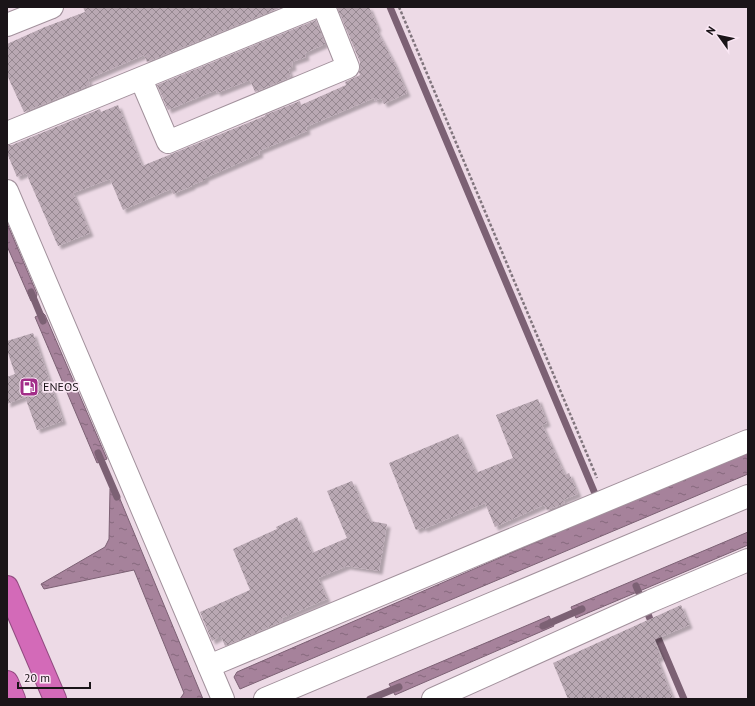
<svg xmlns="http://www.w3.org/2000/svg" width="755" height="706" font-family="'PT Sans',sans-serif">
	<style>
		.water { fill: url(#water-ripples); stroke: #7c6174 }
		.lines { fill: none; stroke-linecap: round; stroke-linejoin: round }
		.stream { stroke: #7c6174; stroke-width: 7 }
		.building { fill: url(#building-cross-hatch); filter: url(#shadow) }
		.street-casing { stroke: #a2919c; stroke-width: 24 }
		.secondary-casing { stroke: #a2919c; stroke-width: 24 }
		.highway-casing { stroke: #924c80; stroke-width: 24 }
		.path { stroke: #81757d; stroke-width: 2.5; stroke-dasharray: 3 2; stroke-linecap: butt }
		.street { stroke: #fff; stroke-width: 22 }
		.secondary { stroke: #fff; stroke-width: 22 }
		.highway { stroke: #d36ab8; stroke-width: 22 }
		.labels { text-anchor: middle; stroke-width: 3.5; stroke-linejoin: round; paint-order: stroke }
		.poi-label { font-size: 12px; fill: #1a1418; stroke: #fae7f4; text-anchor: start }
	</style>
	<defs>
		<pattern id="water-ripples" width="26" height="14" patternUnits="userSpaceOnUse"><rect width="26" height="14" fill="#a6829b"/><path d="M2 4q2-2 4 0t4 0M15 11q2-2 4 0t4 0" fill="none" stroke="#86697d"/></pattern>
		<pattern id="building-cross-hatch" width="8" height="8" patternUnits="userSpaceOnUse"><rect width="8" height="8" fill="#b9a8b3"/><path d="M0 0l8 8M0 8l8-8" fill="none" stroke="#968891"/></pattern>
		<filter id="shadow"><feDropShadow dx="3.5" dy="3.5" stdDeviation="1" flood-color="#0004"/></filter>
	</defs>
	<rect width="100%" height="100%" fill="#eddae6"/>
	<!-- water -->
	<g class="water">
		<path d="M7,223L37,294L36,299L31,301L7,246Z"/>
		<path d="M43,313L45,315L107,459L97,463L35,317Z"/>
		<path d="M748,452V474L240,689L234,677L237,672L603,513Z"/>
		<path d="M115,487L203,699H180L184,693L134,570L44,589L41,584L105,547L109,539L110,489Z"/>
		<path d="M748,532V545L576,618L571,607Z"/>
		<path d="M549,616L554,626L395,695L389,684Z"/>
	</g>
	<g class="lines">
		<!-- stream -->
		<g class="stream">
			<path d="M390,7L596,496"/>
			<path d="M31,292L43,321"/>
			<path d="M98,453L117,497"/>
			<path d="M636,586L684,699"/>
			<path d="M543,626L582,609"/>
			<path d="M370,699L399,687"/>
		</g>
	</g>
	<!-- building -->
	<g class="building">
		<path d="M83,7H282L147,62L144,55L88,79L90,85L24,112L7,75V44L45,27L85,12Z"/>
		<path d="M337,7H369L378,28L376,29L394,63L407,93L384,104L381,98L375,101L374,98L306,127L307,131L259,151L260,154L205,178V180L192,185V186L173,194L171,189L123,210L110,179L73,193L90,233L58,246L26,173L17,177L7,153V145H12L100,109L101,112L118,105L142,166L265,116V115L300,101L301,105L346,85L345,82L360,75L359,72L360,68V62Z"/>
		<path d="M316,20L325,44L305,53L306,57L292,62L293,67L288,69L291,77L255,92L250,80L217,93L216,90L168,110L157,85Z"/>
		<path d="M33,333L63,421L37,430L25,397L7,404V377L15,374L7,350V341Z"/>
		<path d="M538,399L547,423L542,425L565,475L569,473L578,494L563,500L565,503L547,510L544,505L495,527L485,503L424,529L423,527L416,530L389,463L458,434L476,473L513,458L496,415Z"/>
		<path d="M352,481L370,521L387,524L379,571L347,566L318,578L327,599L282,618L283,621L225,646L221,636L212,641L200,612L250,590L233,549L277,529L276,527L297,517L312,553L347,538L327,491Z"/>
		<path d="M681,605L689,625L654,640L661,657L657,659L673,699H568L553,663Z"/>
	</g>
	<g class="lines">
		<defs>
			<g id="street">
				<path d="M7,25L52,7"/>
				<path d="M141,79L168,142L348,67L324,7"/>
				<path d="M7,133L315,7"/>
				<path d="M7,191L223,699"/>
				<path d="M209,666L748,441"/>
				<path d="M433,699L651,601L748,560"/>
			</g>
			<path id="secondary" d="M265,699L748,496"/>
			<g id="highway">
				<path d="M7,587L55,699"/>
				<path d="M7,682L14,699"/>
			</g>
		</defs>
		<!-- street casing -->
		<use href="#street" class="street-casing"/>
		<!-- secondary casing -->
		<use href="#secondary" class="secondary-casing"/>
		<!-- highway casing -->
		<use href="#highway" class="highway-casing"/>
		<!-- path -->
		<path class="path" d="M399,7L597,478"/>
		<!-- street -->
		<use href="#street" class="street"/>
		<!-- secondary -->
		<use href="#secondary" class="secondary"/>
		<!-- highway -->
		<use href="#highway" class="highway"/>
	</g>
	<!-- icons -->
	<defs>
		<symbol id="fuel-square" viewBox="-11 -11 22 22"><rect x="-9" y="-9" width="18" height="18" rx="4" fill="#a22e88" stroke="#fae7f4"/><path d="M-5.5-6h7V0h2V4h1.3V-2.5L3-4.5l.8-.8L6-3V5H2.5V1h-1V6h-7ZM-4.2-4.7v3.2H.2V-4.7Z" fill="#fff"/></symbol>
	</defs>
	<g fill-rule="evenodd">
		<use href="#fuel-square" x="18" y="376" width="22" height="22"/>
	</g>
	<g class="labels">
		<!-- poi labels -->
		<g class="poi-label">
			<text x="43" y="391">ENEOS</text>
		</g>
	</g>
	<!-- border -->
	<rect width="755" height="706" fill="none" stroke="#1a1418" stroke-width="16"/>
	<!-- north arrow -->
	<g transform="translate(719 36) rotate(303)" stroke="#fae7f4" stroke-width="3" paint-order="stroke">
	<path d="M0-3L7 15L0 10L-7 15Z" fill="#1a1418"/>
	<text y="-6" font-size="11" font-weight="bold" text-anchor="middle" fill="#1a1418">N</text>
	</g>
	<!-- scale -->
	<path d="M18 682v6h72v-6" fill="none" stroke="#1a1418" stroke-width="2"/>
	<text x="24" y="682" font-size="12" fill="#1a1418" stroke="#fae7f4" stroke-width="3" paint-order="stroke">20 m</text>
</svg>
